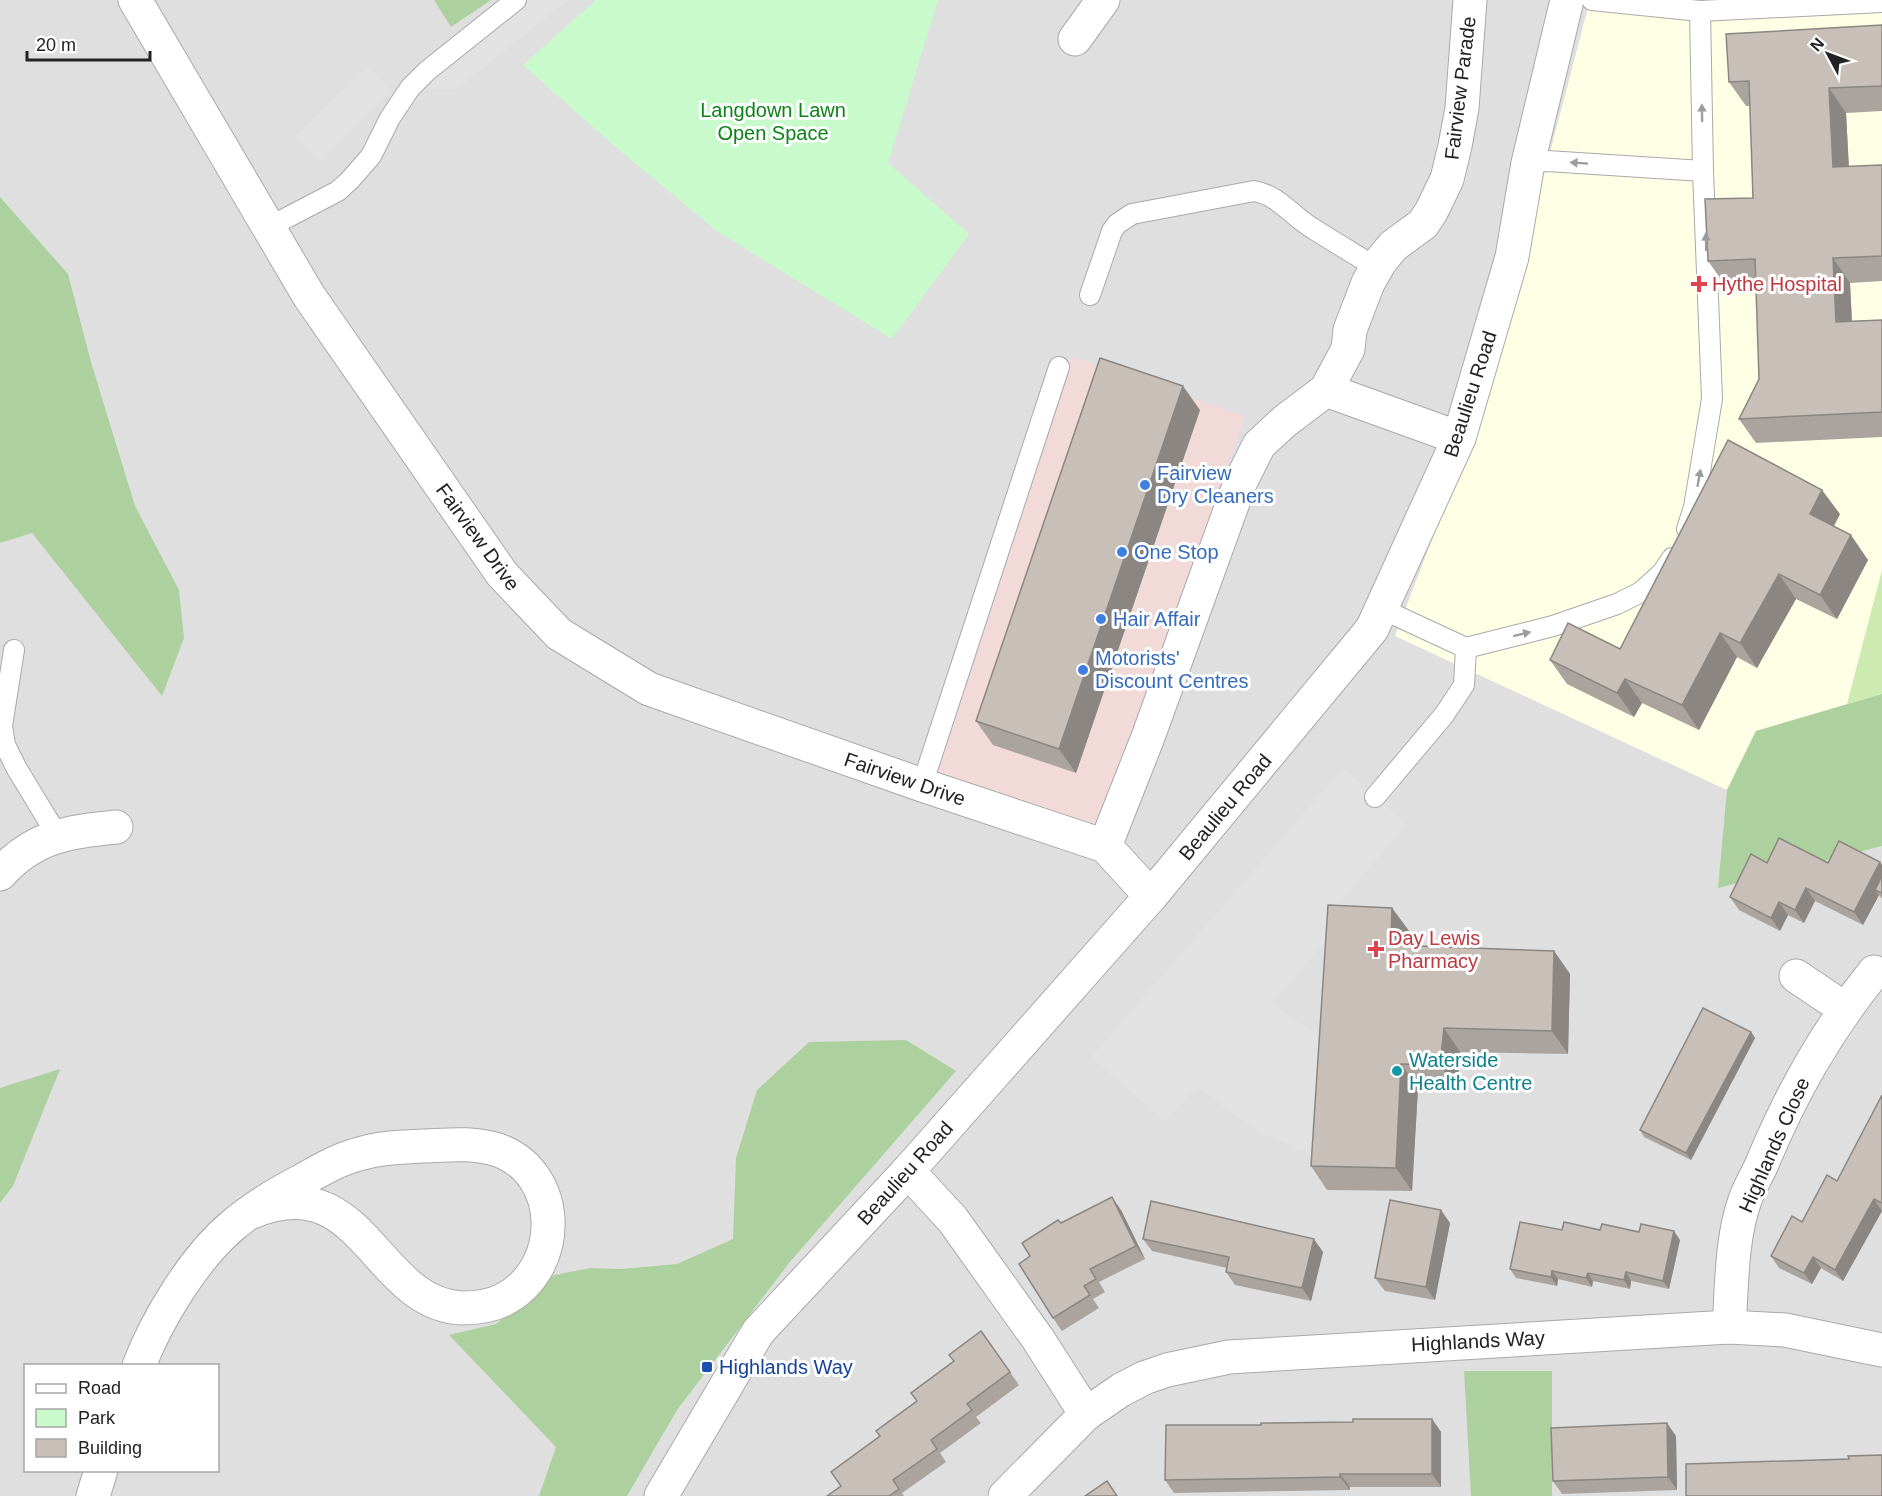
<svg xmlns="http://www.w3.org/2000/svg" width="1882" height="1496" font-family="Arial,sans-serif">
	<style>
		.residential { fill: #e0dfdf; fill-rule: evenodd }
		.commercial { fill: #f2dad9 }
		.education { fill: #ffffe5 }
		.grass { fill: #cdebb0 }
		.forest { fill: #add19e }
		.park { fill: #c8facc }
		.parking { fill: #e2e2e2 }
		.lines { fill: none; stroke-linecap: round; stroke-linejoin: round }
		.service-casing { stroke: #a9a9a9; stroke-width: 22 }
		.minor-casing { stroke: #a9a9a9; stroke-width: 35 }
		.tertiary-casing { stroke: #a9a9a9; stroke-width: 35 }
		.service { stroke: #fff; stroke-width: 20 }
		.minor { stroke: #fff; stroke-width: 33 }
		.tertiary { stroke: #fff; stroke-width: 33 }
		.wall { fill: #aba49e }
		.shaded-wall { fill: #8b8681 }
		.building { fill: #c7bfb8; stroke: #8b8681; stroke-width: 1.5 }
		.oneway { fill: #9c9c9c }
		.health-dot { fill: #e0444e; stroke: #fff; stroke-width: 2 }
		.shop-dot { fill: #3f7fe0; stroke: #fff; stroke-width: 2 }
		.culture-dot { fill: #0f9aa8; stroke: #fff; stroke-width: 2 }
		.transit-dot { fill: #1a4fb4; stroke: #fff; stroke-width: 2 }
		.labels { text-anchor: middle; stroke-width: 6; stroke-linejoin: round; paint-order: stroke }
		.street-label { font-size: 20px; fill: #222; stroke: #fff }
		.park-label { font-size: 20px; fill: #0c8416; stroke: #fff }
		.health-label { font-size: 20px; fill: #be3a42; stroke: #fff; text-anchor: start }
		.shop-label { font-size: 20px; fill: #366cbe; stroke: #fff; text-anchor: start }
		.culture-label { font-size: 20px; fill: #0d838f; stroke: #fff; text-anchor: start }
		.transit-label { font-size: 20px; fill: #164399; stroke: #fff; text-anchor: start }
	</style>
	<rect width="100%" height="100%" fill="#f2efe9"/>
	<!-- residential -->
	<path class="residential" d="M0,0H1882V1496H0ZM26,1366H218V1470H26Z"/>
	<!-- commercial -->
	<path class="commercial" d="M1070,356L1245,416L1100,831L925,770Z"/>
	<!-- education -->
	<path class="education" d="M1590,0H1882V694L1756,731L1727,790L1395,636L1483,407Z"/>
	<!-- grass -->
	<path class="grass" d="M1882,570V694L1847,704Z"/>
	<!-- forest -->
	<g class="forest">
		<path d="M434,0H491L451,27Z"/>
		<path d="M0,197L68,274L91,362L135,506L179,590L184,638L162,696L32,533L0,543Z"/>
		<path d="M1882,694V846L1718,888L1727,790L1756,731Z"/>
		<path d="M906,1040L956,1071L789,1263L677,1410L627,1496H539L556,1447L449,1335L496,1324L554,1275L591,1268L621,1269L677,1264L733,1239L736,1158L757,1090L809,1042Z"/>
		<path d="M60,1069L13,1186L0,1203V1088Z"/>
		<path d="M1464,1371H1552V1496H1471Z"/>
	</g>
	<!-- park -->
	<path class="park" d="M596,0H938L888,163L969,234L892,339L718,232L613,145L523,65Z"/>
	<!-- parking -->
	<g class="parking">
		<path d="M528,0H568L457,89L416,90Z"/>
		<path d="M368,65L392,90L319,162L294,137Z"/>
		<path d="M1343,768L1407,824L1337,906L1348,916L1273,1003L1289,1017L1307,1028L1328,1037L1317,1156L1258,1132L1197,1087L1165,1122L1091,1057Z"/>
	</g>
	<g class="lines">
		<defs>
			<g id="service">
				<path d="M1592,0L1700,11L1703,171"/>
				<path d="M1700,11L1882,2"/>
				<path d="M1528,163L1547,161L1703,171L1712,399L1694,507L1687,529"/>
				<path d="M269,227L338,191L350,180L371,156L390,118L410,88L427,71L516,0"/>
				<path d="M1090,295L1112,231L1117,224L1132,214L1254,191C1278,195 1292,216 1312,228C1334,242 1356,255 1377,268"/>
				<path d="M1466,648L1553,626L1617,604L1641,592L1662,573L1672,558"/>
				<path d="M14,650L2,726L5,745L17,769L57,835"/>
				<path d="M922,785L1059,367"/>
				<path d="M1375,797L1444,715L1464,685L1466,648L1382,609"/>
			</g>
			<g id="minor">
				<path d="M135,0L309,296L502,574L559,634L649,689L922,785L1105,846L1151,896"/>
				<path d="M1075,39L1103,0"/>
				<path d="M1326,390L1348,349L1350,330L1368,283L1380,262L1393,246L1423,224L1431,212L1447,179L1455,146L1462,108L1470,0"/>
				<path d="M1105,846L1148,737L1240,483L1259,445L1285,421L1326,390L1459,438"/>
				<path d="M0,874C34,836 68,832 116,827"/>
				<path d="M1796,976L1845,1009"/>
				<path d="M908,1171L953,1220L1038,1339L1086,1414"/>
				<path d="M1729,1327C1732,1286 1731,1239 1745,1200C1749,1188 1756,1177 1761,1166C1791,1094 1825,1033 1874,972"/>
				<path d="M139,1366C157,1319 194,1258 232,1226C253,1208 278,1193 303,1180C322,1169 341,1158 363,1153C382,1147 403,1147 423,1146C448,1145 473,1142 498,1150C564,1174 564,1269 503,1300C491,1306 476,1308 462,1308C374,1304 364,1165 252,1212"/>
				<path d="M93,1496L101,1470"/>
				<path d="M1005,1496L1086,1414L1121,1390L1144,1378L1167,1370L1229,1357L1729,1327L1785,1330L1882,1350"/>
			</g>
			<path id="tertiary" d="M661,1496L758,1332L908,1171L1151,896L1372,629L1459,438L1512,257L1528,163L1567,0"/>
		</defs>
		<!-- service casing -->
		<use href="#service" class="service-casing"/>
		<!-- minor casing -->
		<use href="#minor" class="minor-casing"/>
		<!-- tertiary casing -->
		<use href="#tertiary" class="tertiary-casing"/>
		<!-- service -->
		<use href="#service" class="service"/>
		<!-- minor -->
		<use href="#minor" class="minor"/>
		<!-- tertiary -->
		<use href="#tertiary" class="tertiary"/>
	</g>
	<!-- wall -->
	<g class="wall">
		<path d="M1882,25V111L1846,113L1849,167L1882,165V281L1850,283L1852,321L1882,320V437L1756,443L1739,419L1759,379L1756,284L1725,285L1708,261L1753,198L1750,106H1746L1729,82Z"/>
		<path d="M1200,410L1076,773L993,745L976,721Z"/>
		<path d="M1840,514L1834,526L1868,560L1837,619L1796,599L1757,668L1737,657L1699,730L1642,703L1634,717L1567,684L1550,660L1620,649Z"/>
		<path d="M1880,862L1882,865V899L1879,895L1863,925L1815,901L1804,923L1788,915L1780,931L1739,910L1730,897L1767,863Z"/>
		<path d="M1392,908L1409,931L1408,946L1554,951L1570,974L1568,1054L1460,1052L1457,1089L1418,1088L1412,1191L1327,1190L1311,1166Z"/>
		<path d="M1751,1032L1755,1038L1691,1160L1644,1137L1640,1130Z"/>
		<path d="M1882,1095V1211L1843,1281L1821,1268L1812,1284L1779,1268L1771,1256L1837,1181Z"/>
		<path d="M1121,1210L1145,1259L1099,1282L1105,1292L1093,1299L1099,1308L1062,1331L1053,1318L1030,1256L1061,1223Z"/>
		<path d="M1450,1223L1435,1300L1385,1291L1375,1278Z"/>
		<path d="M1562,1230H1600L1639,1232L1680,1240L1669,1289L1631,1281L1630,1289L1593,1281L1592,1287L1558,1279L1557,1286L1516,1278L1510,1269Z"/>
		<path d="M1143,1239L1323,1252L1311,1301L1235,1285L1226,1272L1227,1268L1152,1251Z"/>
		<path d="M981,1331L1019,1385L976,1417L981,1423L940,1453L946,1462L902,1493L904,1496H827L841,1486L880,1436L917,1401Z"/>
		<path d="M1432,1419L1441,1432V1487H1350V1490L1174,1493L1165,1480L1261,1425Z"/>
		<path d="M1676,1436L1677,1490L1562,1494L1553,1481Z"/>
	</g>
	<!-- shaded-wall -->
	<g class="shaded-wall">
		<path d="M1829,88L1846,113L1850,192L1833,167Z"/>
		<path d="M1833,258L1850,283L1853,346L1836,322Z"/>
		<path d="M1183,386L1200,410L1076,773L1059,749Z"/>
		<path d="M1822,490L1840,514L1827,538L1810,514Z"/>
		<path d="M1851,535L1868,560L1837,619L1820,595Z"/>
		<path d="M1779,574L1796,599L1757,668L1740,643Z"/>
		<path d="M1720,633L1737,657L1699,730L1682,705Z"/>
		<path d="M1625,679L1642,703L1634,717L1617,693Z"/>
		<path d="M1880,862L1882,865V889L1875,890L1879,895L1863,925L1854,912Z"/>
		<path d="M1806,888L1815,901L1804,923L1795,910Z"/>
		<path d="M1779,902L1788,915L1780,931L1771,918Z"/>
		<path d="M1392,908L1409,931L1407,969L1391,945Z"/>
		<path d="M1554,951L1570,974L1568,1054L1552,1031Z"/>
		<path d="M1444,1028L1460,1052L1457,1089L1440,1065Z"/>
		<path d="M1751,1032L1755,1038L1691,1160L1686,1153Z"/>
		<path d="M1401,1064L1418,1088L1412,1191L1396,1168Z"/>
		<path d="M1112,1197L1121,1210L1145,1259L1136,1246Z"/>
		<path d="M1874,1199L1882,1211L1843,1281L1835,1270Z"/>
		<path d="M1441,1210L1450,1223L1435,1300L1426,1287Z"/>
		<path d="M1674,1231L1680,1240L1669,1289L1663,1281Z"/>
		<path d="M1314,1239L1323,1252L1311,1301L1302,1288Z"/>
		<path d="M1813,1257L1821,1268L1812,1284L1804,1273Z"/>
		<path d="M1552,1271L1558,1279L1557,1286L1551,1277Z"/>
		<path d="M1626,1272L1631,1281L1630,1289L1624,1280Z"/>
		<path d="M1588,1273L1593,1281L1592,1287L1586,1278Z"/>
		<path d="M1432,1419L1441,1432V1487L1432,1474Z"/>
		<path d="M1667,1423L1676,1436L1677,1490L1668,1477Z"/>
		<path d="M1340,1474L1350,1487V1490L1340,1477Z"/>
	</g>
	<!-- building -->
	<g class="building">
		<path d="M1882,25V86L1829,88L1833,167L1882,165V256L1833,258L1836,322L1882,320V412L1739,419L1759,379L1755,259L1708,261L1705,199L1753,198L1749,81L1729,82L1726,34Z"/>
		<path d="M1100,358L1183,386L1059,749L976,721Z"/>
		<path d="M1728,440L1822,490L1810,514L1851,535L1820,595L1779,574L1740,643L1720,633L1682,705L1625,679L1617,693L1550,660L1568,623L1620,649Z"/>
		<path d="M1779,838L1828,863L1839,841L1880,862L1854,912L1806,888L1795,910L1779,902L1771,918L1730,897L1751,854L1767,863Z"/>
		<path d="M1882,876V893L1875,890Z"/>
		<path d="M1328,905L1392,908L1391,945L1554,951L1552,1031L1444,1028L1440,1065L1401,1064L1396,1168L1311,1166Z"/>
		<path d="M1703,1008L1751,1032L1686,1153L1640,1130Z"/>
		<path d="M1882,1095V1203L1874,1199L1835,1270L1813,1257L1804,1273L1771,1256L1792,1216L1802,1222L1827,1175L1837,1181Z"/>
		<path d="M1112,1197L1136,1246L1090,1269L1096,1279L1084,1286L1090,1295L1053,1318L1019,1264L1030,1256L1022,1243L1058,1220L1061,1223Z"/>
		<path d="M1390,1200L1441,1210L1426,1287L1375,1278Z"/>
		<path d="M1151,1201L1314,1239L1302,1288L1226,1272L1229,1257L1143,1239Z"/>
		<path d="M1520,1222L1562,1230L1564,1222L1600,1230L1602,1224L1639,1232L1641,1224L1674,1231L1663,1281L1626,1272L1624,1280L1588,1273L1586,1278L1552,1271L1551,1277L1510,1269Z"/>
		<path d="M981,1331L1010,1372L967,1404L972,1410L931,1440L937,1449L893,1480L899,1489L889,1496H827L841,1486L831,1472L880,1436L876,1431L917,1401L911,1393L954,1361L949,1355Z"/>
		<path d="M1353,1419H1432V1474H1340V1477L1165,1480L1166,1425H1261V1423L1353,1422Z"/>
		<path d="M1667,1423L1668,1477L1553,1481L1551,1428Z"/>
		<path d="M1882,1455V1496H1686V1464L1849,1459L1848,1456Z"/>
		<path d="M1107,1481L1117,1496H1085Z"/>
	</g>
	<!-- one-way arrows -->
	<defs><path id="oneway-solid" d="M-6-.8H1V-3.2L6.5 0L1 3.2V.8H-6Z" transform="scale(1.5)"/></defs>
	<g class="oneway">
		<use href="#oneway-solid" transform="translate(1702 113) rotate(-91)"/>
		<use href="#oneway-solid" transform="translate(1579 163) rotate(-176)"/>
		<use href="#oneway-solid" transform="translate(1706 242) rotate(-92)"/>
		<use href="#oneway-solid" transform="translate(1699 478) rotate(-80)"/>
		<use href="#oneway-solid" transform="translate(1522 634) rotate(-14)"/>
	</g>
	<!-- markers -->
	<g class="health-dot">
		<path d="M1696 275h6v6h6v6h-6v6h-6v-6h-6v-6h6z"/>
		<path d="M1373 940h6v6h6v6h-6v6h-6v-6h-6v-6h6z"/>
	</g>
	<g class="shop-dot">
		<circle cx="1145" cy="485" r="6"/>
		<circle cx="1122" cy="552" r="6"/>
		<circle cx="1101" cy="619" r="6"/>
		<circle cx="1083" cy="670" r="6"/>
	</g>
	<circle class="culture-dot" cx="1397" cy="1071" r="6"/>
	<rect class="transit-dot" x="701" y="1361" width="12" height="12" rx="3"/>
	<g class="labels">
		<!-- street labels -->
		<g class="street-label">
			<text transform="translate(1460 88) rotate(-83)" y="7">Fairview Parade</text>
			<text transform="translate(1470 394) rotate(-72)" y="7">Beaulieu Road</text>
			<text transform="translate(478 537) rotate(54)" y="7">Fairview Drive</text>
			<text transform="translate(905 779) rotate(19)" y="7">Fairview Drive</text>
			<text transform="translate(1225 807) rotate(-50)" y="7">Beaulieu Road</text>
			<text transform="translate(1774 1145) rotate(-66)" y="7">Highlands Close</text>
			<text transform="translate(905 1173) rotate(-48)" y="7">Beaulieu Road</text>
			<text transform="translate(1478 1341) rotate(-3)" y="7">Highlands Way</text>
		</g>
		<!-- park labels -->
		<g class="park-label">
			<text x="773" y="117">Langdown Lawn<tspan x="773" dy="23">Open Space</tspan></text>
		</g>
		<!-- health labels -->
		<g class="health-label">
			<text x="1712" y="291">Hythe Hospital</text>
			<text x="1388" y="945">Day Lewis<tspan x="1388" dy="23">Pharmacy</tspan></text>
		</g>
		<!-- shop labels -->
		<g class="shop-label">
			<text x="1157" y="480">Fairview<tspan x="1157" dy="23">Dry Cleaners</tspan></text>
			<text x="1134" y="559">One Stop</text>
			<text x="1113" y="626">Hair Affair</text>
			<text x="1095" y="665">Motorists'<tspan x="1095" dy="23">Discount Centres</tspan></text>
		</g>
		<!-- culture labels -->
		<g class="culture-label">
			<text x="1409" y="1067">Waterside<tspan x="1409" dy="23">Health Centre</tspan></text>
		</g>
		<!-- transit labels -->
		<g class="transit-label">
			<text x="719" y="1374">Highlands Way</text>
		</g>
	</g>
	<!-- legend -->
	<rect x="24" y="1364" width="195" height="108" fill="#ffffff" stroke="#a7a7a7" stroke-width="1.5"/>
	<rect x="36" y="1384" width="30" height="9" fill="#ffffff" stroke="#a7a7a7" stroke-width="1.5"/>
	<text x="78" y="1394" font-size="18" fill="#222222">Road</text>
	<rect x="36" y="1409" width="30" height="18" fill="#c8facc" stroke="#a7a7a7" stroke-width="1.5"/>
	<text x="78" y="1424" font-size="18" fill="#222222">Park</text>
	<rect x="36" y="1439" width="30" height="18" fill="#c7bfb8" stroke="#a7a7a7" stroke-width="1.5"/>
	<text x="78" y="1454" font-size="18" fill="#222222">Building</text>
	<!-- north arrow -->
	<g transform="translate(1828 54) rotate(311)" stroke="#ffffff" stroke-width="4.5" paint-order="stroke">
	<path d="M0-4.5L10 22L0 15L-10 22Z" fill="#222222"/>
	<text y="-9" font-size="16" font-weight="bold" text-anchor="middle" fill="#222222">N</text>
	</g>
	<!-- scale -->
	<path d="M27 51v9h123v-9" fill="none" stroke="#222222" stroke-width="3"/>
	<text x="36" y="51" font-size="18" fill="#222222" stroke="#ffffff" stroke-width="4.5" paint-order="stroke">20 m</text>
</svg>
